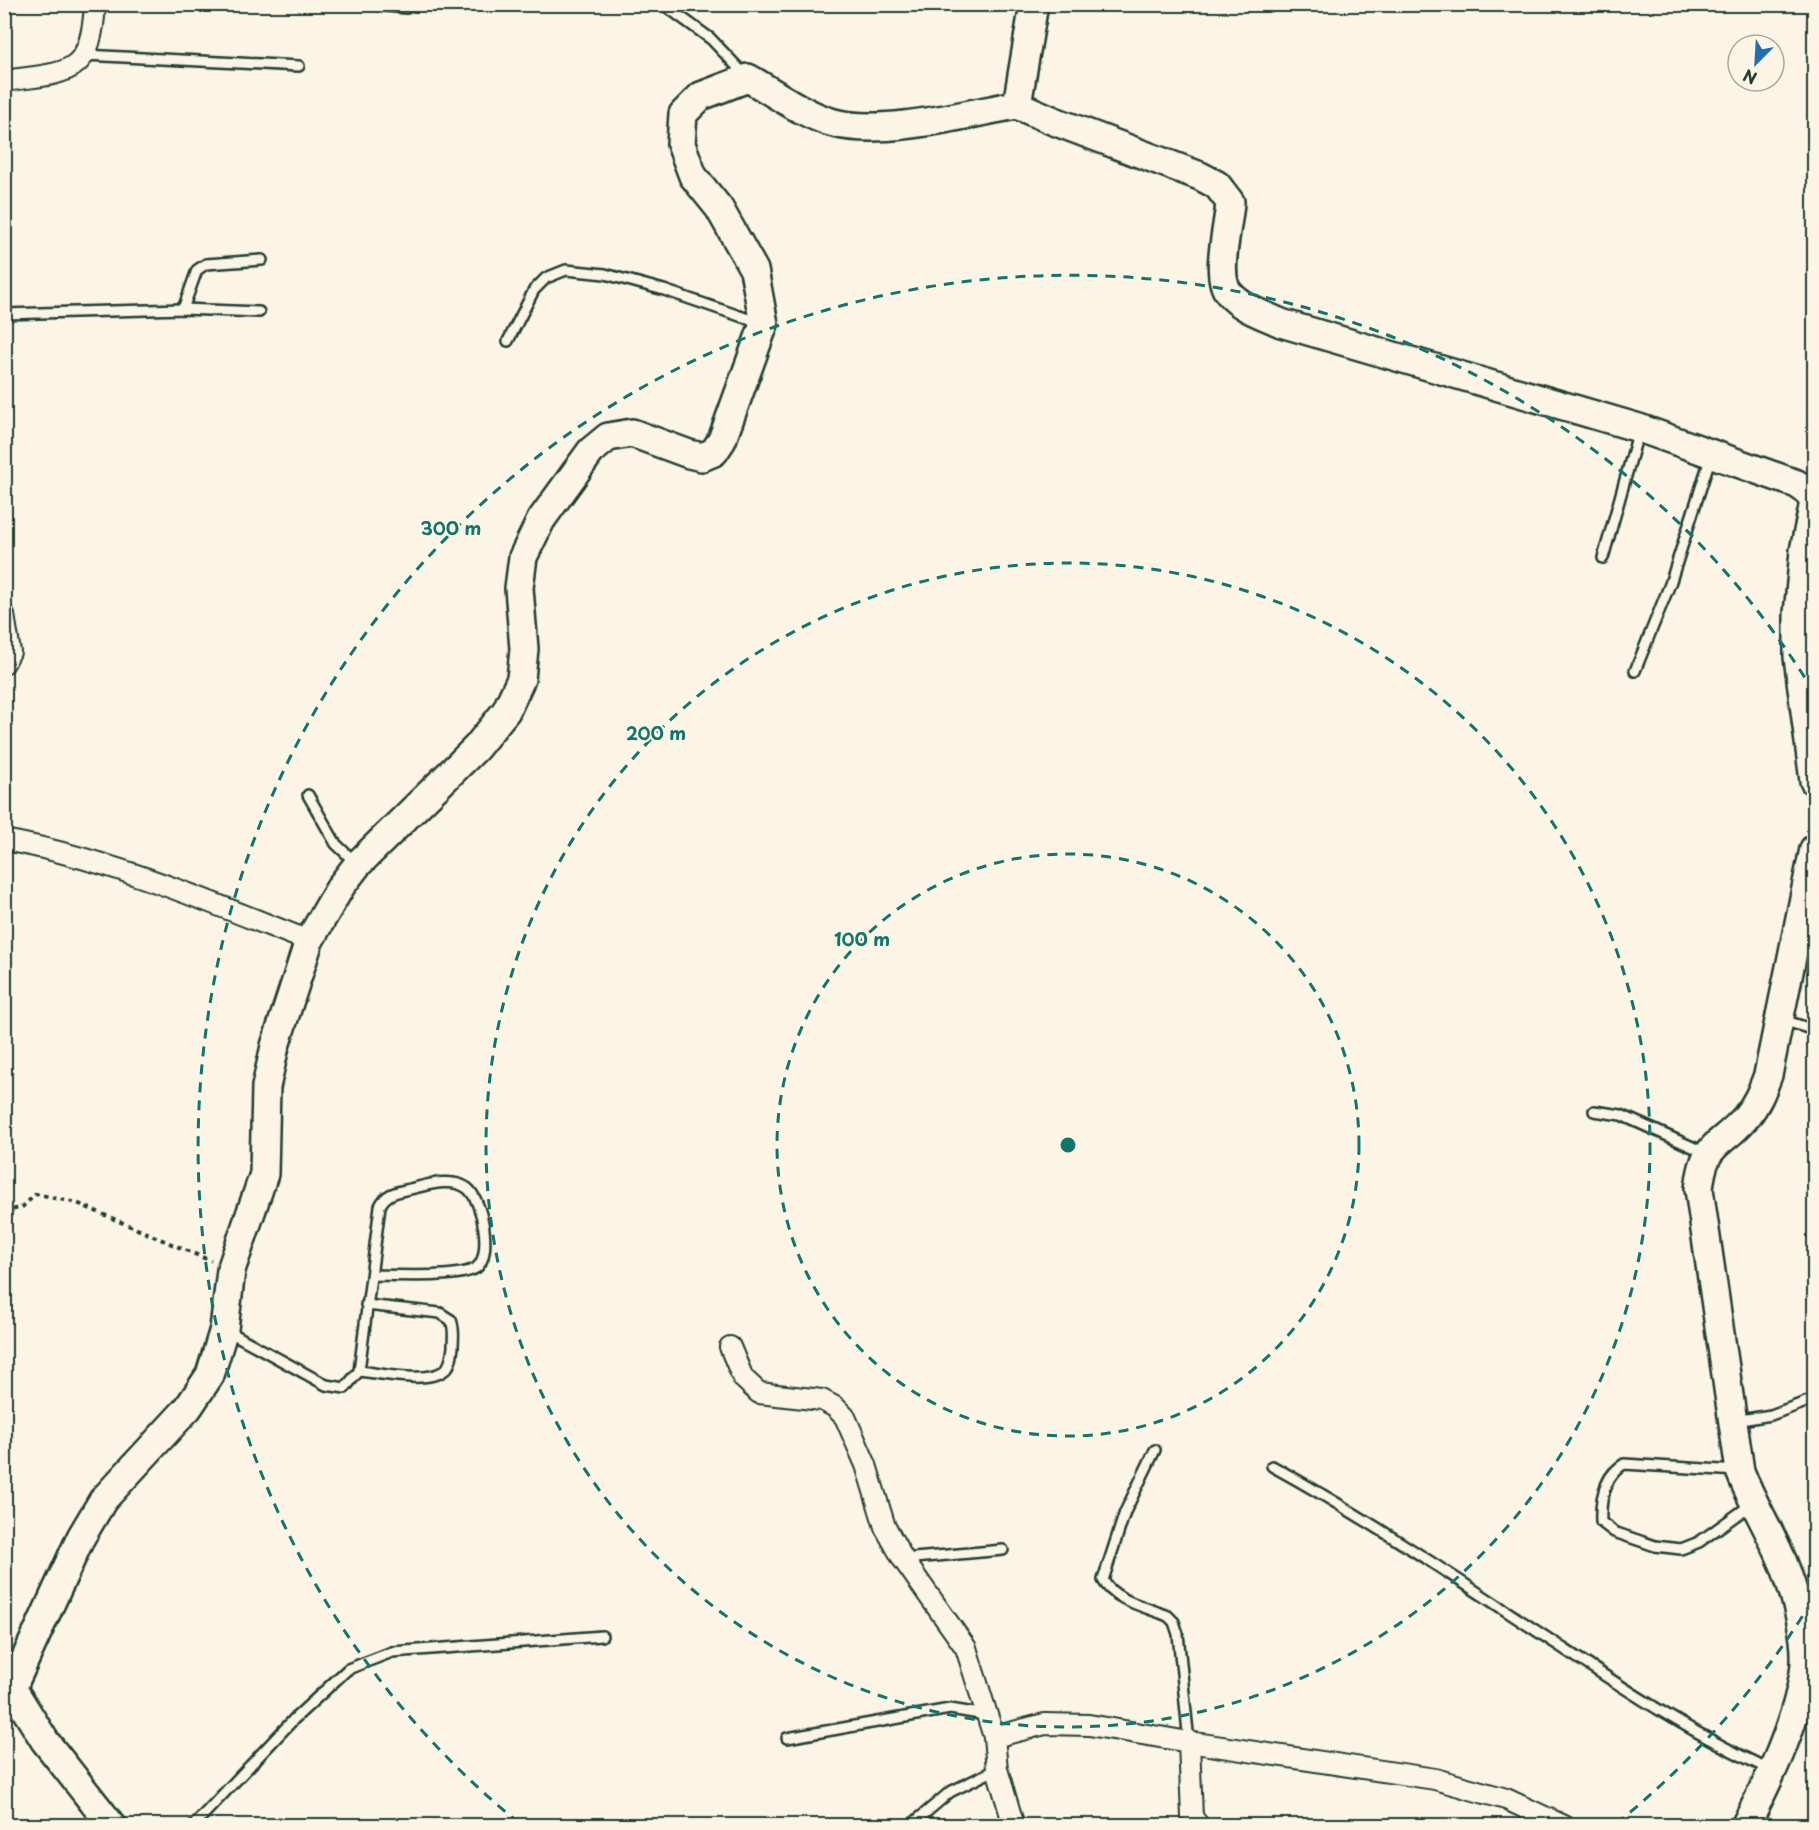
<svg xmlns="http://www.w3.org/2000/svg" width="1819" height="1830" font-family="'Playpen Sans',sans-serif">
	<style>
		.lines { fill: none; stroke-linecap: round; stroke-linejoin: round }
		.lane-casing { stroke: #1f3d34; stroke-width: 14 }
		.street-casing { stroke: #1f3d34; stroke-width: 24 }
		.secondary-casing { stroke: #1f3d34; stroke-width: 32 }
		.path { stroke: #1f3d34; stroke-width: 4; stroke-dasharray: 4.5 4.5; stroke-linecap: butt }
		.lane { stroke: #fcf5e5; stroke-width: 9 }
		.street { stroke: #fcf5e5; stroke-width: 20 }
		.secondary { stroke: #fcf5e5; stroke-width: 27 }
		.ring { fill: none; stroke: #0f766e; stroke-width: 3; stroke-dasharray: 10 8 }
		.centre { fill: #0f766e; stroke: #fcf5e5; stroke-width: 3 }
		.ring-label { font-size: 18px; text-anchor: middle; font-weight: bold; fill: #0f766e; stroke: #fcf5e5; stroke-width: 4.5; stroke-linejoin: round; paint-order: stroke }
	</style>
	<rect width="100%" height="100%" fill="#fcf5e5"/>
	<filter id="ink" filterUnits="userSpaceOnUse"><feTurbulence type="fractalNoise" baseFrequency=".0167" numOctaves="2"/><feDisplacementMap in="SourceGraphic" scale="12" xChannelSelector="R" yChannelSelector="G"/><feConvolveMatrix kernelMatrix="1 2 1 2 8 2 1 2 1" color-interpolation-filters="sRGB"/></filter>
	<g filter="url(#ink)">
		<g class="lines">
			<defs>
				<g id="lane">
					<path d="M367,4L406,8L416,4"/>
					<path d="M663,4L711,39L745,75"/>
					<path d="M85,55L299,66"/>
					<path d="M183,309L197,270L206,264L262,260"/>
					<path d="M4,314L183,309L259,312"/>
					<path d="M508,341L534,290L546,278L566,270L605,274L664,290L760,323"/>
					<path d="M1603,558L1639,430"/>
					<path d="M1635,671L1670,584L1711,456"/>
					<path d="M308,795L336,844L356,863"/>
					<path d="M1783,1020L1814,1030"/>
					<path d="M1594,1111L1621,1115L1706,1153"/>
					<path d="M228,1331L326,1385L345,1388L359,1371L380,1206C386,1193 397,1192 410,1189C427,1185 452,1177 467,1188C483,1200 493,1257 476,1268C458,1279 395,1275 372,1275"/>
					<path d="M359,1371C380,1373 429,1385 446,1369C451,1364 452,1355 453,1347C453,1337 455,1330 451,1320L440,1313L366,1305"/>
					<path d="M1735,1421L1771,1415L1814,1399"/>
					<path d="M1155,1450L1125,1512L1103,1580C1114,1601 1147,1607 1168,1616L1174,1622L1178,1634L1189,1742"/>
					<path d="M1272,1466C1372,1521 1466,1585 1561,1647C1628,1691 1696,1736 1769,1769"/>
					<path d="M1738,1471L1624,1464C1604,1476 1600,1500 1601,1522L1614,1532L1655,1546L1681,1549L1699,1542L1752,1504"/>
					<path d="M903,1559L1003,1550"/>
					<path d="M787,1738L950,1709L986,1715"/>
					<path d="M193,1826L294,1719L348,1669L392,1652L602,1636"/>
					<path d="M910,1826L950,1792L997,1769"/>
				</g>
				<g id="street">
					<path d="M4,81C67,72 91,78 95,4"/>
					<path d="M4,615L10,652L4,663"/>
					<path d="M4,840C111,859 209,902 309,941"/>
					<path d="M730,1347L743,1378L759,1393L822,1400L835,1407L845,1417L866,1465L885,1527L903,1559L966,1648L994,1737"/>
					<path d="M1189,1742L1435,1779L1506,1799L1564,1826"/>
					<path d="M1014,1826L997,1769L994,1737L1045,1724L1089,1725L1189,1742L1192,1817L1199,1826"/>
				</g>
				<g id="secondary">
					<path d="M1017,105L1054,121L1200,176L1217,185L1230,202C1229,225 1214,275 1229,293C1241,308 1264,315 1281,323L1639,428L1797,484L1807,491L1814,502L1804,551L1798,614V657L1814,781"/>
					<path d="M112,1826L45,1741L12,1688L81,1537L103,1500L188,1408L210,1375L224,1329L231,1270L264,1174L266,1087L275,1046L309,941L341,886L358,864L476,748L506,711L521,679L524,649L519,588L523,557L541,520L591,451L608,437L632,433L689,454L702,457L714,452L722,440L764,324L754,270L719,208L693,176L681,144L683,114L701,96L748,78C775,93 804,115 834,123C884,136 965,114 1017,105L1034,4"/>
					<path d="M1745,1826C1770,1778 1795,1727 1804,1673C1809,1641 1797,1601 1786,1570C1774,1537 1753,1505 1740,1471L1699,1189C1704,1140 1720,1148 1746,1117C1757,1104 1762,1091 1768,1075L1814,849"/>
				</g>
			</defs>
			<!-- lane casing -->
			<use href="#lane" class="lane-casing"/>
			<!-- street casing -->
			<use href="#street" class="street-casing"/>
			<!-- secondary casing -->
			<use href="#secondary" class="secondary-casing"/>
			<!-- path -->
			<path class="path" d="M4,1211L21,1208L36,1194L77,1203L211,1261"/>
			<!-- lane -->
			<use href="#lane" class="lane"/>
			<!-- street -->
			<use href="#street" class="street"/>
			<!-- secondary -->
			<use href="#secondary" class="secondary"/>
		</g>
	</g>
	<!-- distance rings -->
	<g class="ring">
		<circle cx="1068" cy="1145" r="291"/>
		<circle cx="1068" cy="1145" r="582"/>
		<path d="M1812 1601A872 872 0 0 1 1617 1823M519 1823A872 872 0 1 1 1812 689"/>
	</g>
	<circle cx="1068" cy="1145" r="9" class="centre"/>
	<g class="ring-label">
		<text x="451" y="535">300 m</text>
		<text x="656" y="740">200 m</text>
		<text x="862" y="946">100 m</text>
	</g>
	<!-- margin -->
	<rect width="1819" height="1830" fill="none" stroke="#fcf5e5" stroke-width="24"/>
	<rect x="12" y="12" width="1795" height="1806" fill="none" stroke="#1f3d34" stroke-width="2" filter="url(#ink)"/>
	<!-- north arrow -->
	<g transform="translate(1756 63) rotate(204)"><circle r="28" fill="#fcf5e5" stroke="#a4ab9e" stroke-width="1.5"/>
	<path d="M0-4.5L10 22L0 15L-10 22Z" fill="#1f6fb2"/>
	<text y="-9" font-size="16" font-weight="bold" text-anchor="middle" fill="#1f3d34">N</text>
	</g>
</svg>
